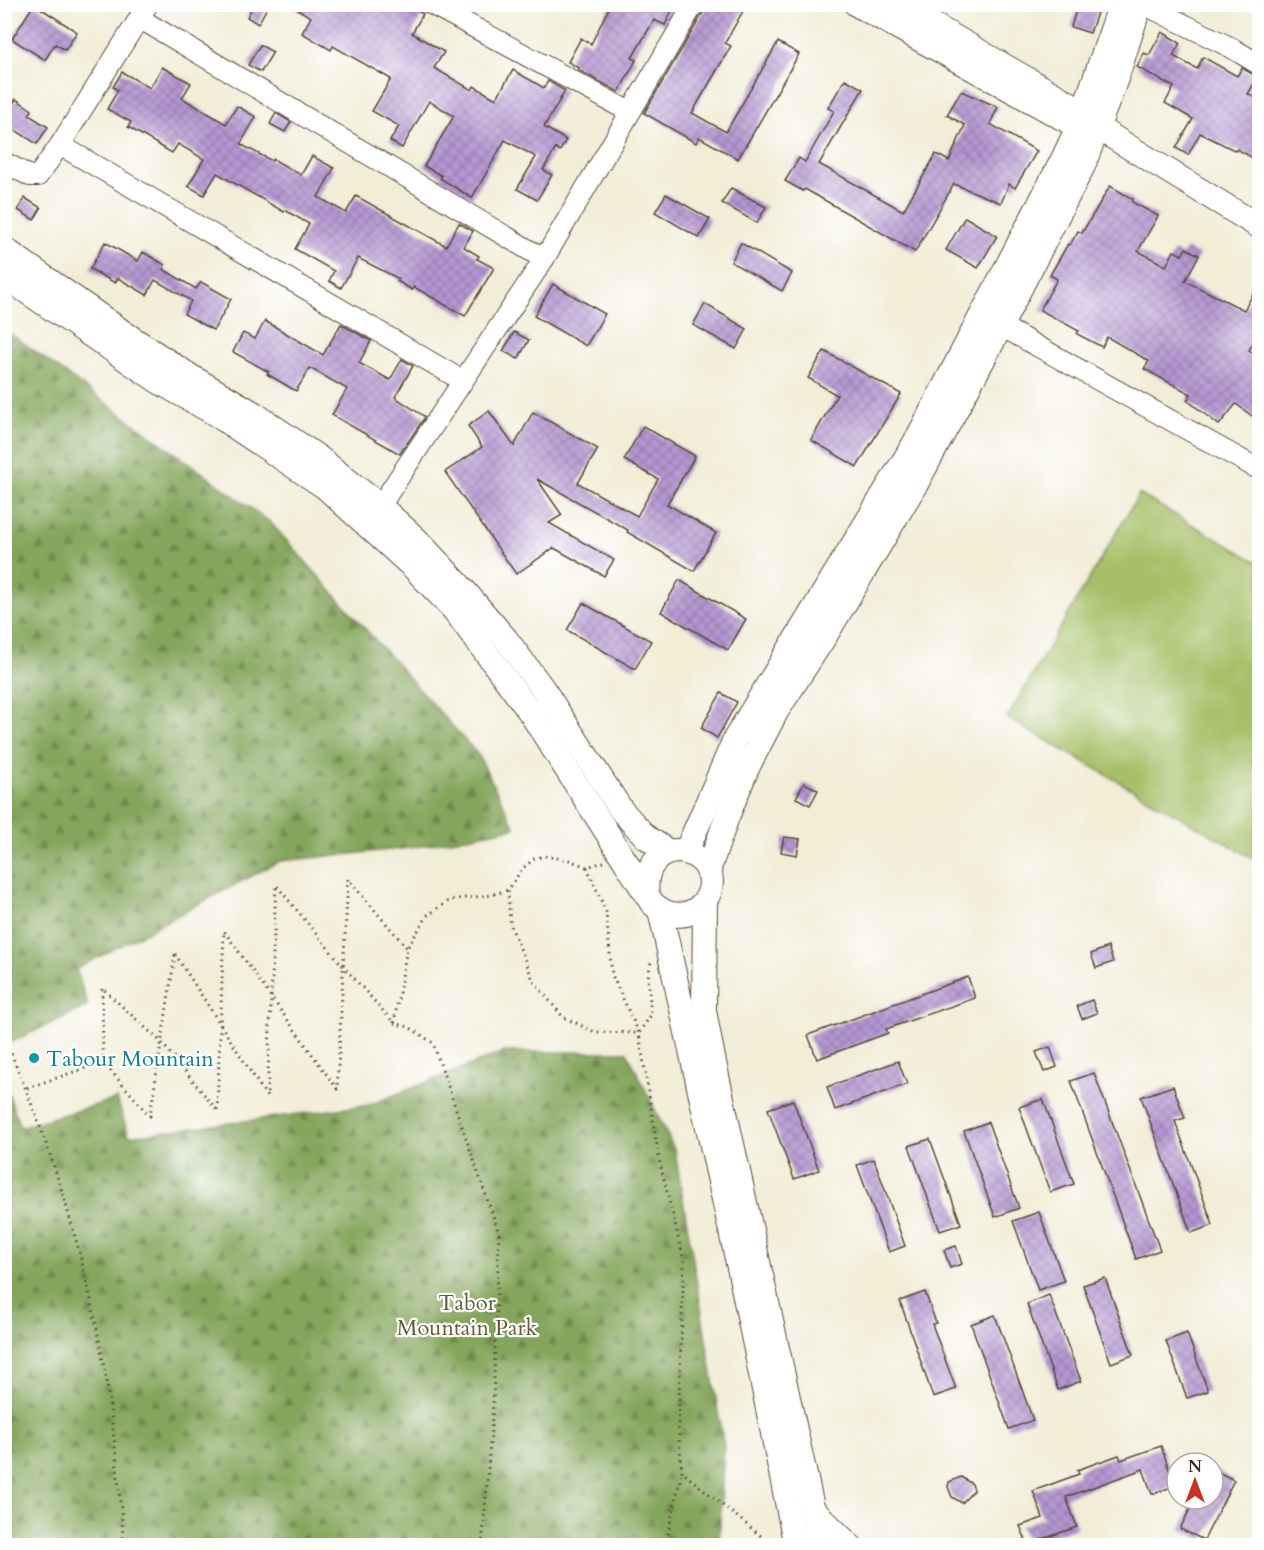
<svg xmlns="http://www.w3.org/2000/svg" width="1264" height="1550" font-family="Cardo,serif">
	<style>
		.forest { fill: url(#forest-firs); stroke: #60683d; stroke-width: 1.5 }
		.pitch { fill: #a5c067; stroke: #707542; stroke-width: 1.5 }
		.building { fill: url(#building-cross-hatch) }
		.lines { fill: none; stroke-linecap: round; stroke-linejoin: round }
		.service-casing { stroke: #56473a; stroke-width: 11 }
		.minor-casing { stroke: #56473a; stroke-width: 22 }
		.tertiary-casing { stroke: #56473a; stroke-width: 26 }
		.path { stroke: #56473a; stroke-width: 3; stroke-dasharray: 1.5 4.5; stroke-linecap: butt }
		.service { stroke: #fff; stroke-width: 9 }
		.minor { stroke: #fff; stroke-width: 20 }
		.tertiary { stroke: #fff; stroke-width: 24 }
		.culture-dot { fill: #0f9aa8; stroke: #fff; stroke-width: 2 }
		.labels { text-anchor: middle; stroke-width: 4.5; stroke-linejoin: round; paint-order: stroke }
		.culture-label { font-size: 22px; fill: #0d838f; stroke: #fff; text-anchor: start }
		.park-label { font-size: 22px; fill: #605e38; stroke: #fff }
	</style>
	<defs>
		<pattern id="forest-firs" width="22" height="20" patternUnits="userSpaceOnUse" patternTransform="scale(1.5)"><rect width="22" height="20" fill="#84a65c"/><path d="M5 1l3.5 6h-7zM16 11l3.5 6h-7z" fill="#6d874b"/></pattern>
		<pattern id="building-cross-hatch" width="8" height="8" patternUnits="userSpaceOnUse" patternTransform="scale(1.5)"><rect width="8" height="8" fill="#b596d2"/><path d="M0 0l8 8M0 8l8-8" fill="none" stroke="#947baa"/></pattern>
	</defs>
	<rect width="100%" height="100%" fill="#fff"/>
	<filter id="ink" filterUnits="userSpaceOnUse"><feTurbulence type="fractalNoise" baseFrequency=".0167" numOctaves="2"/><feDisplacementMap in="SourceGraphic" scale="12" xChannelSelector="R" yChannelSelector="G"/><feConvolveMatrix kernelMatrix="1 2 1 2 8 2 1 2 1" color-interpolation-filters="sRGB"/></filter>
	<filter id="wash" filterUnits="userSpaceOnUse"><feTurbulence type="fractalNoise" baseFrequency=".008" numOctaves="4" result="noise"/><feDisplacementMap in="SourceGraphic" scale="24" xChannelSelector="R" yChannelSelector="G"/><feGaussianBlur stdDeviation="1.35" result="paint"/><feColorMatrix in="noise" values="0 0 0 0 0 0 0 0 0 0 0 0 0 0 0 0 0 1.4 0 .05"/><feComposite in="paint" operator="in"/></filter>
	<g filter="url(#wash)">
		<rect width="100%" height="100%" fill="#f1edd7"/>
		<!-- forest -->
		<g class="forest">
			<path d="M4,329L270,522L479,756L515,828L410,848L280,861L76,969L88,1006L5,1045Z"/>
			<path d="M504,1052H627L675,1151L724,1447L719,1545H5V1084L20,1127L117,1099L129,1136L369,1105Z"/>
		</g>
		<!-- pitch -->
		<path class="pitch" d="M1139,494L1259,563V862L1007,718Z"/>
		<g id="blocks">
			<!-- building -->
			<g class="building">
				<path d="M34,4L77,32L65,50L55,44L45,60L12,39Z"/>
				<path d="M254,4H269L258,24L247,17Z"/>
				<path d="M288,4H405L423,14L412,33L444,52L434,68L472,90L474,86L496,99L513,70L544,88L548,81L565,91L544,127L566,140L560,151L556,148L543,170L552,175L537,200L517,189L536,157L505,140L472,198L440,178L442,176L424,166L454,116L429,101L402,148L390,141L399,126L372,111L391,79L333,46L331,50L302,33L311,17Z"/>
				<path d="M611,4H675L665,25L654,20L632,58L636,60L619,92L578,70L579,68L568,62L581,38L591,44Z"/>
				<path d="M708,4H747L725,43L731,46L692,113L726,132L778,42L799,54L738,159L699,137L696,143L644,113Z"/>
				<path d="M1077,7L1097,13L1090,33L1071,27Z"/>
				<path d="M1162,32L1180,43L1173,56L1197,69L1203,57L1237,76L1242,68L1258,77L1248,94L1260,100V162L1237,149L1236,151L1200,133L1188,155L1176,148L1193,119L1165,103L1174,87L1137,67L1144,53L1149,55Z"/>
				<path d="M260,45L273,52L261,72L248,65Z"/>
				<path d="M162,67L191,83L182,98L226,124L237,106L256,117L241,143L242,145L272,161L273,159L301,175L312,156L334,168L318,197L346,213L356,196L446,246L459,223L473,231L464,247L479,256L477,259L494,268L465,316L414,287L412,290L397,281L399,279L358,258L341,288L329,281L334,271L295,249L309,224L285,210L284,212L217,173L204,195L188,186L204,159L178,144L172,153L128,127L131,122L107,109L118,90L113,87L122,72L150,88Z"/>
				<path d="M845,79L863,89L819,164L903,211L936,154L949,161L965,125L947,115L961,91L998,107L990,124L1037,151L1015,188L1009,184L1001,203L954,184L915,252L805,189L803,191L785,181L799,158L805,162L834,111L828,108Z"/>
				<path d="M16,99L32,110L29,115L48,127L37,144L4,123V117Z"/>
				<path d="M276,113L291,122L285,132L270,124Z"/>
				<path d="M1110,186L1133,199L1132,202L1158,216L1138,251L1166,266L1174,251L1182,255L1186,248L1199,255L1185,281L1244,310L1260,282V332L1249,350L1260,360V422L1236,404L1219,425L1187,400L1191,394L1144,369L1149,361L1107,337L1102,347L1077,334L1079,331L1040,310L1057,279L1050,275L1068,244L1070,245L1078,231L1082,233Z"/>
				<path d="M731,188L766,207L757,223L722,203Z"/>
				<path d="M666,194L710,219L699,238L655,212Z"/>
				<path d="M25,198L41,208L34,220L18,210Z"/>
				<path d="M965,217L997,236L978,268L946,250Z"/>
				<path d="M105,242L138,261L143,252L165,265L163,269L196,289L201,282L231,299L216,326L213,330L184,314L191,301L190,300L155,280L147,295L118,278L115,283L90,269Z"/>
				<path d="M741,243L792,273L782,291L731,262Z"/>
				<path d="M553,284L605,314L586,346L534,316Z"/>
				<path d="M705,304L747,329L736,349L693,325Z"/>
				<path d="M265,321L323,355L341,324L371,341L359,363L390,380L402,359L413,366L395,397L425,417L400,454L332,415L347,389L310,368L296,391L267,374L269,372L233,352L243,333L255,339Z"/>
				<path d="M514,332L529,340L518,359L503,351Z"/>
				<path d="M824,351L901,394L857,467L811,440L837,395L808,378Z"/>
				<path d="M489,411L514,446L533,412L598,449L578,483L637,516L658,479L624,460L643,426L695,456L667,504L716,533L694,571L627,532L628,530L537,479L562,515L549,523L614,560L604,576L554,548L516,574L445,472L482,447L468,426Z"/>
				<path d="M679,580L746,619L728,650L661,612Z"/>
				<path d="M583,603L651,641L635,669L567,630Z"/>
				<path d="M721,693L737,702L717,738L701,728Z"/>
				<path d="M804,783L818,790L810,805L796,798Z"/>
				<path d="M784,837L800,839L797,855L781,852Z"/>
				<path d="M1108,947L1113,962L1096,968L1091,954Z"/>
				<path d="M968,977L975,998L886,1029L888,1033L817,1059L808,1035Z"/>
				<path d="M1092,1000L1097,1013L1082,1019L1077,1006Z"/>
				<path d="M1050,1047L1057,1067L1044,1072L1036,1052Z"/>
				<path d="M898,1061L907,1084L835,1110L827,1087Z"/>
				<path d="M1094,1073L1160,1250L1136,1259L1071,1081Z"/>
				<path d="M1173,1086L1185,1118L1175,1121L1213,1225L1191,1233L1141,1097Z"/>
				<path d="M1043,1099L1074,1184L1050,1192L1019,1107Z"/>
				<path d="M793,1100L819,1170L794,1179L768,1109Z"/>
				<path d="M988,1122L1019,1208L995,1217L964,1131Z"/>
				<path d="M930,1139L961,1224L940,1231L909,1146Z"/>
				<path d="M874,1159L905,1246L889,1252L857,1165Z"/>
				<path d="M1039,1212L1064,1281L1038,1290L1013,1221Z"/>
				<path d="M956,1246L962,1264L950,1268L944,1250Z"/>
				<path d="M1105,1278L1133,1355L1111,1363L1083,1285Z"/>
				<path d="M925,1292L936,1323L932,1324L956,1389L933,1397L900,1301Z"/>
				<path d="M1049,1295L1081,1381L1058,1390L1027,1304Z"/>
				<path d="M995,1315L1033,1420L1009,1429L971,1324Z"/>
				<path d="M1187,1333L1208,1391L1187,1398L1166,1341Z"/>
				<path d="M1161,1446L1175,1486L1152,1494L1143,1469L1066,1497L1077,1527L1042,1539L1045,1545H1028L1020,1526L1043,1518L1033,1491L1079,1474L1077,1470L1119,1455L1121,1460Z"/>
				<path d="M1213,1469L1234,1480L1204,1540L1180,1529L1195,1499H1213Z"/>
				<path d="M961,1477L972,1484L974,1490L962,1503L952,1497L948,1487L949,1482Z"/>
			</g>
		</g>
	</g>
	<g filter="url(#ink)">
		<use href="#blocks" fill-opacity="0" stroke="#56473a" stroke-width="1.5"/>
		<g class="lines">
			<defs>
				<path id="service" d="M4,12L9,4"/>
				<g id="minor">
					<path d="M431,4L630,112"/>
					<path d="M1143,4L1230,47L1260,65"/>
					<path d="M139,18L544,259"/>
					<path d="M60,145L463,381"/>
					<path d="M4,162L30,176H38L60,145L148,4"/>
					<path d="M1001,326L1260,470"/>
					<path d="M380,506L544,259L694,4"/>
					<path d="M812,1506L853,1546"/>
				</g>
				<g id="tertiary">
					<path d="M856,4L1075,125"/>
					<path d="M897,4L1084,112L1098,128L1260,227"/>
					<path d="M4,249L127,335L190,376L253,413L319,458L380,506L416,539L462,588L505,638L543,689L622,811L646,837L669,852"/>
					<path d="M4,276L158,381L214,413L325,487L416,570L455,611L530,712L652,903C690,939 733,884 698,858C691,853 684,851 676,851C653,853 644,873 647,894"/>
					<path d="M686,852L735,739L916,441L1062,161L1078,127L1121,4"/>
					<path d="M708,871L727,817L747,768L776,712L825,636L917,482L994,339L1083,166L1117,76L1140,4"/>
					<path d="M705,902L704,1011L713,1058L800,1452L816,1525L818,1546"/>
					<path d="M660,910L740,1272L796,1546"/>
				</g>
			</defs>
			<!-- service casing -->
			<use href="#service" class="service-casing"/>
			<!-- minor casing -->
			<use href="#minor" class="minor-casing"/>
			<!-- tertiary casing -->
			<use href="#tertiary" class="tertiary-casing"/>
			<!-- path -->
			<g class="path">
				<path d="M604,862L587,867L569,860L544,856L534,859L522,869L508,890L510,924L534,982L563,1017L595,1032L639,1033L651,1015L648,977L651,962"/>
				<path d="M587,867L606,912L612,975L639,1033L659,1159L684,1261L678,1427L682,1472L767,1541L766,1546"/>
				<path d="M175,954L267,1097L276,885L343,966L394,1023L407,948L428,915L450,900L491,895L508,890"/>
				<path d="M175,955L150,1116L103,1062L102,988L161,1042L216,1109"/>
				<path d="M394,1023L409,1027L433,1043L499,1233L493,1405L482,1546"/>
				<path d="M4,1037C64,1173 104,1320 117,1468C119,1494 123,1520 123,1546"/>
				<path d="M27,1088L103,1062"/>
				<path d="M217,1110L224,931L337,1089L348,879L407,948"/>
				<path d="M665,1546L682,1472"/>
			</g>
			<!-- service -->
			<use href="#service" class="service"/>
			<!-- minor -->
			<use href="#minor" class="minor"/>
			<!-- tertiary -->
			<use href="#tertiary" class="tertiary"/>
		</g>
	</g>
	<!-- markers -->
	<circle class="culture-dot" cx="34" cy="1058" r="6"/>
	<g class="labels">
		<!-- culture labels -->
		<g class="culture-label">
			<text x="46" y="1066">Tabour Mountain</text>
		</g>
		<!-- park labels -->
		<g class="park-label">
			<text x="467" y="1310">Tabor<tspan x="467" dy="25">Mountain Park</tspan></text>
		</g>
	</g>
	<!-- margin -->
	<rect width="1264" height="1550" fill="none" stroke="#fff" stroke-width="24"/>
	<!-- north arrow -->
	<g transform="translate(1195 1481)"><circle r="28" fill="#ffffff" stroke="#b1aaa5" stroke-width="1.5"/>
	<path d="M0-4.5L10 22L0 15L-10 22Z" fill="#c8321e"/>
	<text y="-9" font-size="16" font-weight="bold" text-anchor="middle" fill="#3b2a1e">N</text>
	</g>
</svg>
